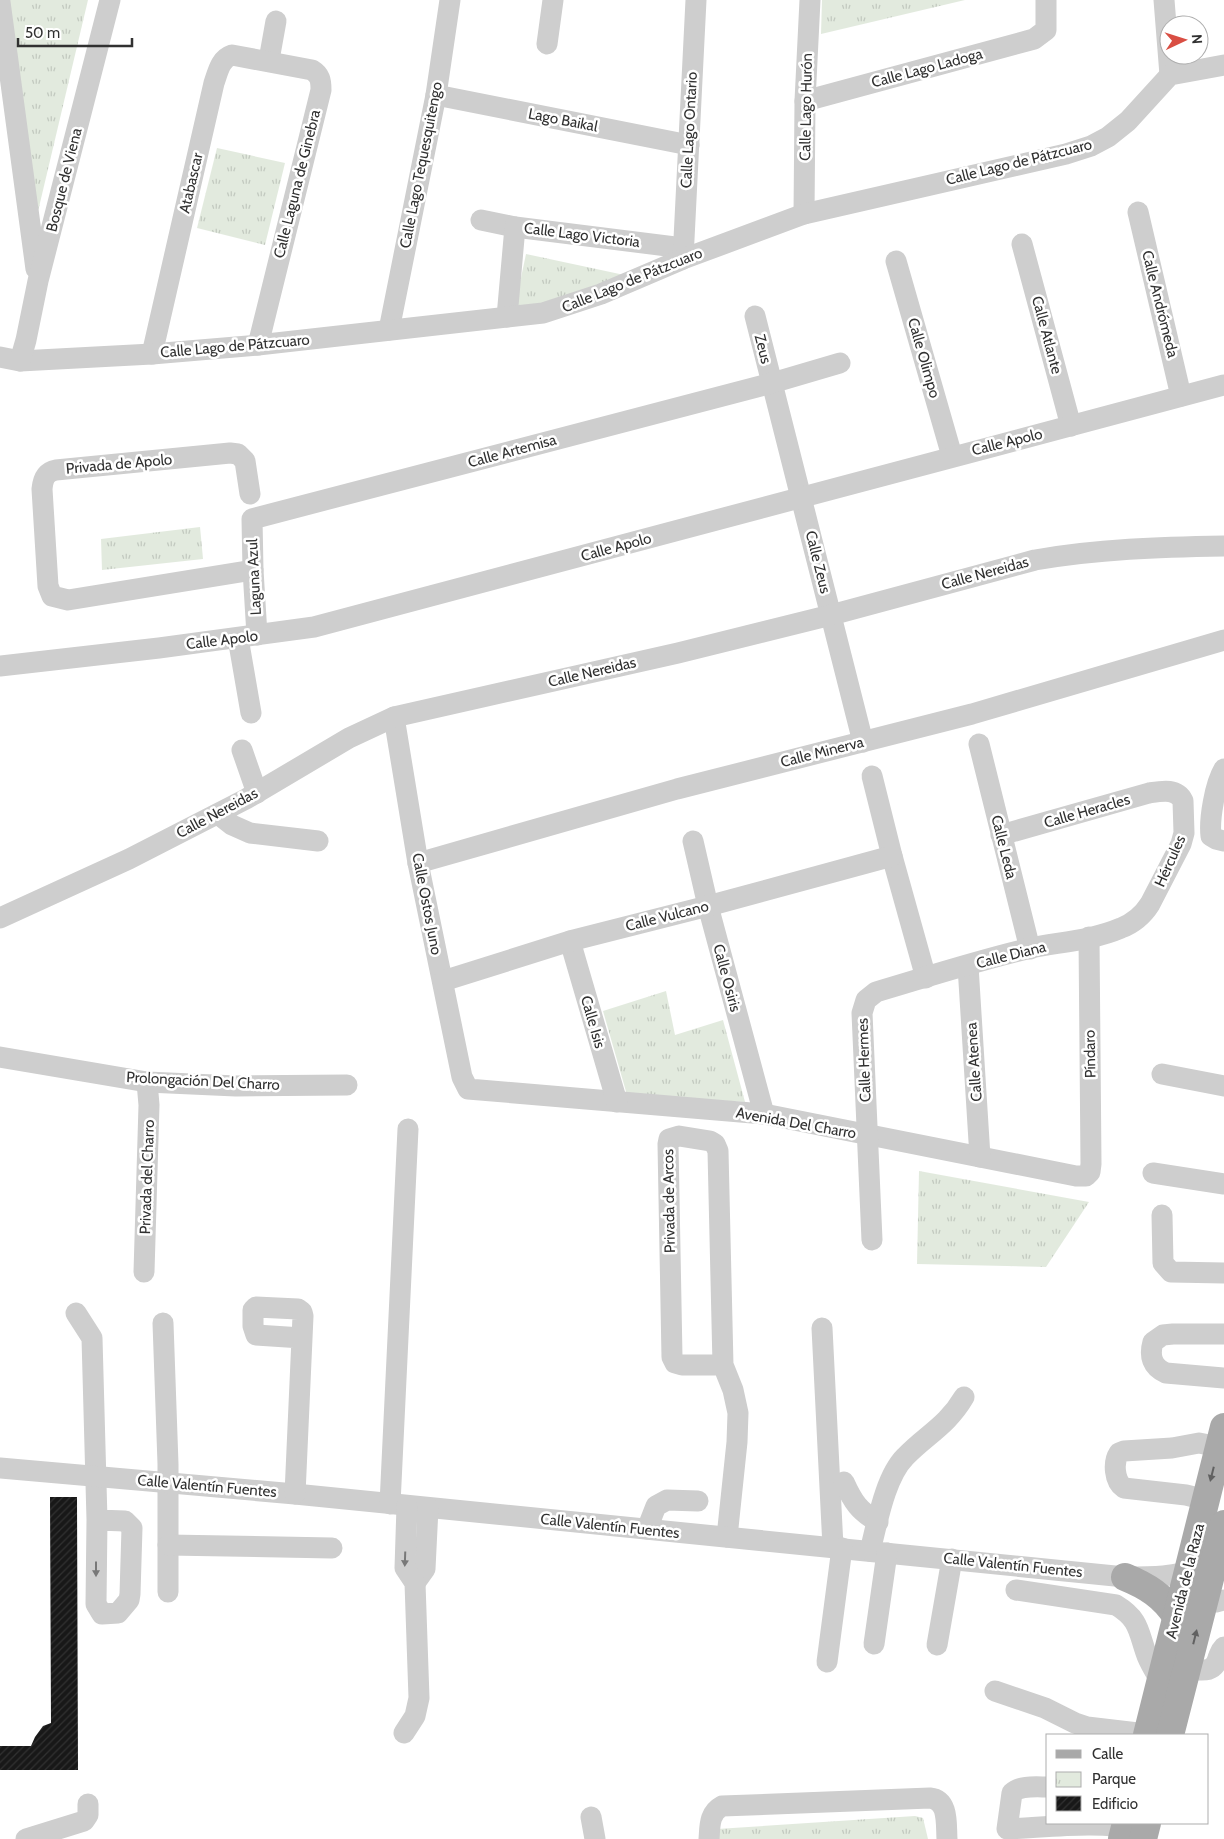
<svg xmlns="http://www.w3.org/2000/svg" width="1224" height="1839" font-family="Cabin,sans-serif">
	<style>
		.park { fill: url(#park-tufts) }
		.building { fill: url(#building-hatch) }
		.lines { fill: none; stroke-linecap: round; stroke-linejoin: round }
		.minor { stroke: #cecece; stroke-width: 21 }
		.major { stroke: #a9a9a9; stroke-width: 28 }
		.oneway { fill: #616161 }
		.oneway2 { fill: #787878 }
		.labels { text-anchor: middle; stroke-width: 5; stroke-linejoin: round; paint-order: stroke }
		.street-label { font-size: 15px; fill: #313131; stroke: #fff }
	</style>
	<defs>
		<pattern id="park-tufts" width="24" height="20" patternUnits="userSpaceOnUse" patternTransform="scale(1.25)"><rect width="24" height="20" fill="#e2eade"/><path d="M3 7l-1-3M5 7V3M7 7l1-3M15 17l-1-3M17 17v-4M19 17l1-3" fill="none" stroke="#c2c9bf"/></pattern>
		<pattern id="building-hatch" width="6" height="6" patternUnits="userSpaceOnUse" patternTransform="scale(1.25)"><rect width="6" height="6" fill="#181818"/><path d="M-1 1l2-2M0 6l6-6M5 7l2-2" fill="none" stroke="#313131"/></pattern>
	</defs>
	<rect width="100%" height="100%" fill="#fff"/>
	<!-- park -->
	<g class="park">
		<path d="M8,0H88L35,224Z"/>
		<path d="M822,0H965L821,34Z"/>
		<path d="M217,148L285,163L265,245L197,228Z"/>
		<path d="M526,254L629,276L554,307L514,311Z"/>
		<path d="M200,527L203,559L102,570L101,539Z"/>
		<path d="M666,991L675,1035L723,1020L745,1102L627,1095L603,1011Z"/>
		<path d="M919,1171L1089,1202L1046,1267L917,1264Z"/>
		<path d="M915,1816L923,1818L928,1839H715L717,1829Z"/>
	</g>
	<!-- building -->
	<path class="building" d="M50,1497H77L78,1770H0V1746H31L35,1737L43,1726L51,1723Z"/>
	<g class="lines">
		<!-- minor -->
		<g class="minor">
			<path d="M1164,0L1170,75"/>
			<path d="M0,2L36,269"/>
			<path d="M547,44L553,0"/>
			<path d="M269,60L276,21"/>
			<path d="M436,95L689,145"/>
			<path d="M805,101L1034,39L1046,30V0"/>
			<path d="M1138,212L1181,396"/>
			<path d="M804,214L805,101L810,0"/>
			<path d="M481,220L515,227L683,248"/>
			<path d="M1022,244L1071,426"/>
			<path d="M683,259L696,0"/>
			<path d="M896,261L952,456"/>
			<path d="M755,316L863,742"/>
			<path d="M507,317L515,227"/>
			<path d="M389,330L436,95L450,0"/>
			<path d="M152,354L214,83C218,72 220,59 232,55L312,70C320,75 321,80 321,90L258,345"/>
			<path d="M0,357L20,361L152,354L258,345L543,313L601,294L683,259L804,214L1066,154L1091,146L1108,137L1128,121L1170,75L1224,65"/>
			<path d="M20,361L26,340L38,281L110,0"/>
			<path d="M250,494L245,461L238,454L230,453L56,470C46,472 43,478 42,489L48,586L52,596L68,600L253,570"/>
			<path d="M257,635L253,570L252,519L772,383L840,363"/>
			<path d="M238,638L251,713"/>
			<path d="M0,666L159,648L314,627L1224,385"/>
			<path d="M394,717L418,863L462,1077L468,1089L764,1114L1076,1176H1086L1090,1172L1091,1164L1089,937"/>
			<path d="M979,744L1030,949"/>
			<path d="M242,750L257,793"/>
			<path d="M1224,769C1215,784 1209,819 1211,836L1216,839L1224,841"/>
			<path d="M872,776L892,856L926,978"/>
			<path d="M218,814L232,825L250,833L318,841"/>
			<path d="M693,841L708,906L764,1114"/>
			<path d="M418,863L677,789L972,714L1224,640"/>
			<path d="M0,918L129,859L246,799L349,738L394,717L678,653L831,615L1035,560C1097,549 1161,547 1224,546"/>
			<path d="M570,941L617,1102"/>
			<path d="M968,966L980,1157"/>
			<path d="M443,981L570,941L708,906L892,856"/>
			<path d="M0,1057L147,1082L236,1086L347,1085"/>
			<path d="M1162,1074L1224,1086"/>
			<path d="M1153,1173L1224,1184"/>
			<path d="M1162,1215L1163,1263L1171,1272L1224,1273"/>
			<path d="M872,1240L862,1013L866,1000L876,992C927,977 979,960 1031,948C1061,942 1093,940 1121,928C1134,923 1143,915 1150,904L1181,844L1184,833L1183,801C1177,788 1162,791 1149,793L1001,835"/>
			<path d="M144,1272L149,1105L147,1082"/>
			<path d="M76,1313L92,1338L97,1520L96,1604L102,1614L118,1613L129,1600L130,1594L132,1528L125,1521L97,1520"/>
			<path d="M163,1323L168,1464V1592"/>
			<path d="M822,1328L833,1547"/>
			<path d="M1224,1334H1173L1163,1335L1153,1342C1149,1356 1152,1367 1166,1373L1224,1378"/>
			<path d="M723,1365H682L675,1363L672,1357L668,1144L669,1139L679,1136L710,1141L715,1144L718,1151L723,1365L733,1390L738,1413L737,1442L727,1537"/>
			<path d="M0,1468L295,1494L1125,1577C1152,1577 1175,1577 1200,1568"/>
			<path d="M844,1482C853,1502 859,1511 878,1522"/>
			<path d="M295,1494L303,1316L302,1312L298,1309L256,1307L253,1310V1326L256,1335L302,1338"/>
			<path d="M1206,1500L1186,1495L1124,1488C1114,1481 1113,1462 1119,1453L1124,1451L1172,1448L1199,1443L1219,1447"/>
			<path d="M390,1504L408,1129"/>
			<path d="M647,1529L656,1506L667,1500L698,1501"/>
			<path d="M168,1545L332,1548"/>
			<path d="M870,1551C877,1524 885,1477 905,1457C926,1435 947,1426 964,1397"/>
			<path d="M415,1583L425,1569L428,1508"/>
			<path d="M1016,1590L1116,1605C1139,1619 1138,1630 1146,1653C1149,1663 1156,1672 1160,1681"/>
			<path d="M1205,1599L1216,1602L1224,1600"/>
			<path d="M874,1644L887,1553"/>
			<path d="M937,1645L952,1559"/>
			<path d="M827,1662L842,1548"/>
			<path d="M1187,1669C1201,1670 1214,1674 1218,1658C1220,1653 1220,1651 1224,1647"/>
			<path d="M995,1691L1045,1708L1075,1723L1087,1727L1155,1735"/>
			<path d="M404,1733L415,1716L419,1698L415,1583L405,1568L407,1506"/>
			<path d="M1048,1787C1037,1787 1020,1785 1012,1793L1007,1829C1051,1827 1097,1821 1140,1829"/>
			<path d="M591,1817L595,1839"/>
			<path d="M26,1839L84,1821L88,1815V1804"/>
			<path d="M709,1839C710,1826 709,1813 722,1806L930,1798C949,1800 946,1824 947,1839"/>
		</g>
		<!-- major -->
		<g class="major">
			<path d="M1125,1577C1147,1586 1163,1596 1176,1616"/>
			<path d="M1147,1735L1224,1427"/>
			<path d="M1170,1735L1224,1524"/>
			<path d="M1122,1839L1126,1823"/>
			<path d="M1143,1839L1147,1823"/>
		</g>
	</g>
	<!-- one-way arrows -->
	<defs><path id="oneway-solid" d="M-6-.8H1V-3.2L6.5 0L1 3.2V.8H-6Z" transform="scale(1.25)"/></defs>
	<g class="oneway">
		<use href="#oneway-solid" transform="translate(1212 1474) rotate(104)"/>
		<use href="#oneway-solid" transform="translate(1195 1637) rotate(-76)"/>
	</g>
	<g class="oneway2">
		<use href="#oneway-solid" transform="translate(405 1559) rotate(92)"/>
		<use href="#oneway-solid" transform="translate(96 1569) rotate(90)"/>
	</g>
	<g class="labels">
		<!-- street labels -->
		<g class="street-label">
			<text transform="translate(927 68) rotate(-15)" y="5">Calle Lago Ladoga</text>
			<text transform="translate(806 107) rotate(-89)" y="5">Calle Lago Hurón</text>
			<text transform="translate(563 120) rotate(11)" y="5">Lago Baikal</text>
			<text transform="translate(689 130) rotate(-87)" y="5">Calle Lago Ontario</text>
			<text transform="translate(1019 162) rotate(-14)" y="5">Calle Lago de Pátzcuaro</text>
			<text transform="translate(421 165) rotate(-79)" y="5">Calle Lago Tequesquitengo</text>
			<text transform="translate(64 180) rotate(-76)" y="5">Bosque de Viena</text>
			<text transform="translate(191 183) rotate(-77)" y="5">Atabascar</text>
			<text transform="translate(297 184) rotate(-76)" y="5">Calle Laguna de Ginebra</text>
			<text transform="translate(582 235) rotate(7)" y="5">Calle Lago Victoria</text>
			<text transform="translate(632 280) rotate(-22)" y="5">Calle Lago de Pátzcuaro</text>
			<text transform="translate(1160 304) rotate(76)" y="5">Calle Andrómeda</text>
			<text transform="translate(1047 335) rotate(75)" y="5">Calle Atlante</text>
			<text transform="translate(235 346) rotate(-5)" y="5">Calle Lago de Pátzcuaro</text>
			<text transform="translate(763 349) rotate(76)" y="5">Zeus</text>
			<text transform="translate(924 358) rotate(74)" y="5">Calle Olimpo</text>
			<text transform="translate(1007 442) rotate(-14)" y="5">Calle Apolo</text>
			<text transform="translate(512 451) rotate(-15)" y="5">Calle Artemisa</text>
			<text transform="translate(119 464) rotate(-5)" y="5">Privada de Apolo</text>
			<text transform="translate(616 547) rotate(-15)" y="5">Calle Apolo</text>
			<text transform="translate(818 562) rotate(76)" y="5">Calle Zeus</text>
			<text transform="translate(985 573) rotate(-15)" y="5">Calle Nereidas</text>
			<text transform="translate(254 577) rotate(-93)" y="5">Laguna Azul</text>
			<text transform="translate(222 640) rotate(-7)" y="5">Calle Apolo</text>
			<text transform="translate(592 672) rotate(-13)" y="5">Calle Nereidas</text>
			<text transform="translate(822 752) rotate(-14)" y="5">Calle Minerva</text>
			<text transform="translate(1087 811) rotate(-16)" y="5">Calle Heracles</text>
			<text transform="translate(217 813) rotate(-28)" y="5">Calle Nereidas</text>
			<text transform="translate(1004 847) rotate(76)" y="5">Calle Leda</text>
			<text transform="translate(1170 861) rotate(-66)" y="5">Hércules</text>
			<text transform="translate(427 904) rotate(79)" y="5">Calle Ostos Juno</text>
			<text transform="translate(667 916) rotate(-14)" y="5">Calle Vulcano</text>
			<text transform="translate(1011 955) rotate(-14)" y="5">Calle Diana</text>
			<text transform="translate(727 978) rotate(75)" y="5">Calle Osiris</text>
			<text transform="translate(593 1022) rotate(74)" y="5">Calle Isis</text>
			<text transform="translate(1090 1054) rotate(-91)" y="5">Píndaro</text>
			<text transform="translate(864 1060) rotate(-92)" y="5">Calle Hermes</text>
			<text transform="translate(974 1062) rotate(-94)" y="5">Calle Atenea</text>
			<text transform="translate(203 1081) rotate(3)" y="5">Prolongación Del Charro</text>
			<text transform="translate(796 1123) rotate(10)" y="5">Avenida Del Charro</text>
			<text transform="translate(147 1177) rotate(-88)" y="5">Privada del Charro</text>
			<text transform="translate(669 1201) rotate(-91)" y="5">Privada de Arcos</text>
			<text transform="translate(207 1486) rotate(5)" y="5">Calle Valentín Fuentes</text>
			<text transform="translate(610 1526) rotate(6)" y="5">Calle Valentín Fuentes</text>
			<text transform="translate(1013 1565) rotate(6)" y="5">Calle Valentín Fuentes</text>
			<text transform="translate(1185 1581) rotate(-76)" y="5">Avenida de la Raza</text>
		</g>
	</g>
	<!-- legend -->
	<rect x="1046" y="1734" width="162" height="90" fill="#ffffff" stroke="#adadad"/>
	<rect x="1056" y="1750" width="25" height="8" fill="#a9a9a9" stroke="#adadad"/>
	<text x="1092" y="1759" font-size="15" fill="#313131">Calle</text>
	<rect x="1056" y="1772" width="25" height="15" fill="url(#park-tufts)" stroke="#adadad"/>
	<text x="1092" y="1784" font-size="15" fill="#313131">Parque</text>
	<rect x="1056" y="1796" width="25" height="15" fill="url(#building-hatch)" stroke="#adadad"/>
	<text x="1092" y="1809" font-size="15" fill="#313131">Edificio</text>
	<!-- north arrow -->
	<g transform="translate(1184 40) rotate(86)"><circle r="24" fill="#ffffff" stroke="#adadad"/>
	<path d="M0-4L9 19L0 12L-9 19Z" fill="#d94e43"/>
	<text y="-8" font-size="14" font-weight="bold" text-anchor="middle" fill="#313131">N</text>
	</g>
	<!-- scale -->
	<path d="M18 38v8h114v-8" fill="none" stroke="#313131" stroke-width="2.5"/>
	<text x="25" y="38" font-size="15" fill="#313131" stroke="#ffffff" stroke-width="4" paint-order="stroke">50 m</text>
</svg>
